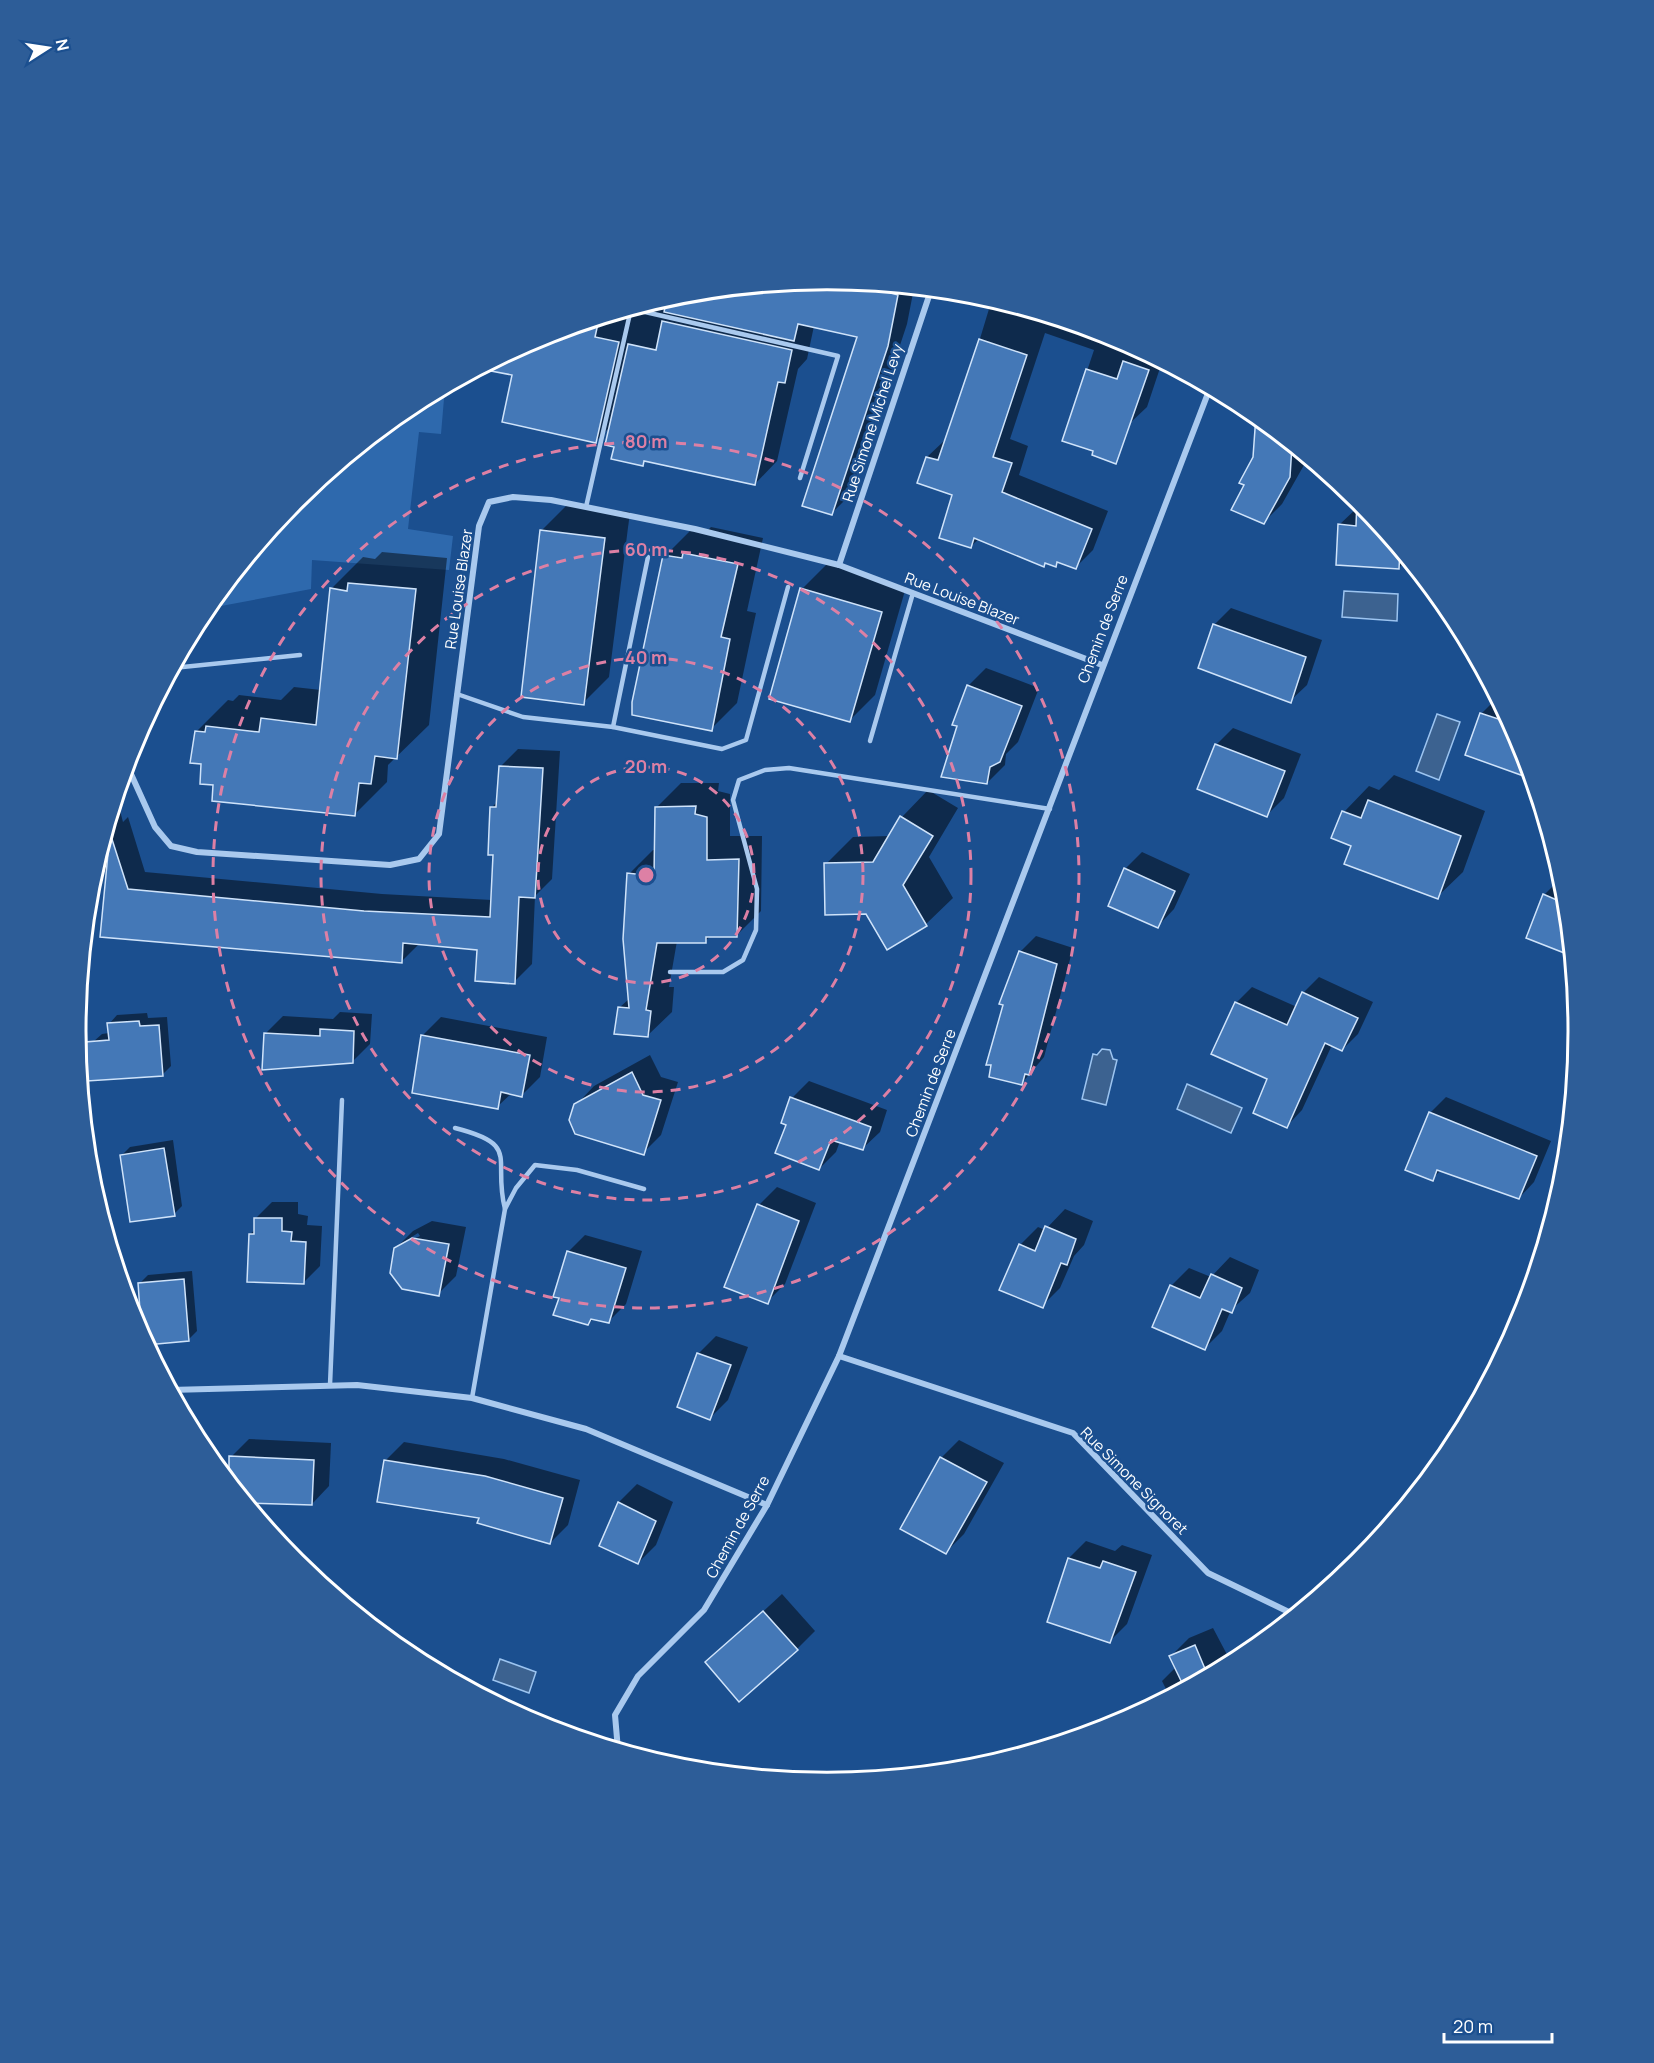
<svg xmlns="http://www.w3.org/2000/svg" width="1654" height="2063" font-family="Manrope,sans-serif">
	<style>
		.green { fill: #2e69ad }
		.water { fill: #3c6290; stroke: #9cc4f0; stroke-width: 1.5 }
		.shadow { fill: #0007; fill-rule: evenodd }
		.building { fill: #4478b7; stroke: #cfe3fa; stroke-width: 1.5 }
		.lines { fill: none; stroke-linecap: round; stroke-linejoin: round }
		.lane { stroke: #a9c9ee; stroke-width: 4.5 }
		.street { stroke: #a9c9ee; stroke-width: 6 }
		.ring { fill: none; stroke: #dd80a5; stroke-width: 3; stroke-dasharray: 10 8 }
		.labels { text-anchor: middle; stroke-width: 5; stroke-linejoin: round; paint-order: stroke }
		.street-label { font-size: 15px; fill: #fff; stroke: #1b4f8f }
		.rim { fill: none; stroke: #fff; stroke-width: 3 }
		.centre { fill: #dd80a5; stroke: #1b4f8f; stroke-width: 3 }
		.ring-label { font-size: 18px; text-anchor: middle; font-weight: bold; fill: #dd80a5; stroke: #1b4f8f; stroke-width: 5; stroke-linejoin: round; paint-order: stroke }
	</style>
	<rect width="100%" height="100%" fill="#1b4f8f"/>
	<!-- green -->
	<path class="green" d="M445,387L441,434L419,432L408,529L453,536L449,570L312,560L311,589L205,609L296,500L409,406Z"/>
	<!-- water -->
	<g class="water">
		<path d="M1344,591L1398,594L1397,621L1342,617Z"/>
		<path d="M1437,714L1460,722L1439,780L1416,771Z"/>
		<path d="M1102,1049L1110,1050L1113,1059L1117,1060L1106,1105L1082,1099L1093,1054L1097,1055Z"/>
		<path d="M1187,1084L1242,1108L1231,1133L1177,1109Z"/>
		<path d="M500,1659L536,1672L529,1693L493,1680Z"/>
	</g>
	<!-- shadow -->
	<g class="shadow">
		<path d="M827,280L914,288L907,324L851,494L831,514L859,335L814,326L807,359L798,369L777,461L755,484L647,460L642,464L616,446L611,426L596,441L514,374L499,371L502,357L540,337L681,294Z"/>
		<path d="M992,299L1115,337L1162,362L1147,407L1129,424L1064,440L1094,350L1045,333L1010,439L1028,446L1019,475L1108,511L1093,550L1076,567L1060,561L1056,565L1046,562L1043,565L979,539L970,547L954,494L927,457L945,440L972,365Z"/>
		<path d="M1259,418L1308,458L1282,504L1264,522L1245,485L1254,458Z"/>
		<path d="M1359,500L1407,559L1399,568L1339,525L1358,507Z"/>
		<path d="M567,505L630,512L609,677L583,703L541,531Z"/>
		<path d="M711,527L763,538L747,611L756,613L737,703L711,729L665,556L691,530L706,532Z"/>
		<path d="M382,552L447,558L429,725L388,765L387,782L355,814L214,784L202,762L196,732L228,700L233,701L239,695L281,700L294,687L321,690L331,589L363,557L375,559Z"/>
		<path d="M827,564L906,587L875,695L849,721L802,589Z"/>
		<path d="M1231,608L1322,640L1307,685L1290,701L1214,625Z"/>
		<path d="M986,668L1039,688L1018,742L1006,754L1005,765L987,783L968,686Z"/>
		<path d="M1497,698L1522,744L1533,780L1467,754L1481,714Z"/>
		<path d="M1233,728L1301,754L1284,798L1266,816L1216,745Z"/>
		<path d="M518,749L560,751L552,879L535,896L532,964L514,982L479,948L419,944L401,962L102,936L107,870L92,875L113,806L114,808L119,807L123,822L128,817L145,872L382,894L492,900L494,853L491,808L497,802L500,767Z"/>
		<path d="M1394,775L1485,811L1463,872L1437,897L1353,845L1344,812L1369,786L1379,790Z"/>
		<path d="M681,783H719L718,791L730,794V836H762L761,911L737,935H712L705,941H677L669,987H674L672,1012L647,1036L619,1008L630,998L629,874L653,850H656L657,807Z"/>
		<path d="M928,790L958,808L929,857L953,898L926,924L887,948L867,913L826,864L853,837L890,836L902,817Z"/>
		<path d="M1142,852L1190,874L1174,909L1158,926L1110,905L1125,869Z"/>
		<path d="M1562,877L1565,885L1571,954L1544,895Z"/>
		<path d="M1036,936L1073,948L1044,1057L1022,1083L1020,952Z"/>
		<path d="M1319,977L1373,1002L1358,1034L1342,1050L1332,1045L1302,1110L1287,1126L1269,1078L1236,1003L1252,987L1297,1007L1303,993Z"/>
		<path d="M340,1012L372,1014L370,1044L352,1062L265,1034L283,1016L333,1019Z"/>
		<path d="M147,1013L148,1018L167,1017L171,1066L162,1075L93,1042L102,1034L109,1033V1024L117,1015Z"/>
		<path d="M441,1017L547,1037L540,1077L522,1095L512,1093L497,1107L423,1035Z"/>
		<path d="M650,1055L661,1077L678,1082L661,1135L643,1153L576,1105L594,1086Z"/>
		<path d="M809,1081L887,1110L880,1132L862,1149L840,1141L836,1152L819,1169L788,1124L792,1098Z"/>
		<path d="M1446,1097L1551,1141L1534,1182L1519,1198L1441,1170L1432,1179L1430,1113Z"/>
		<path d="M173,1140L182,1206L174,1214L121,1156L130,1147Z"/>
		<path d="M777,1187L816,1203L785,1284L767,1302L759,1205Z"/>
		<path d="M272,1202H298V1214L308,1216L307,1225L322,1226L320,1266L303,1283L250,1234L256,1229V1218Z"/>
		<path d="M1065,1209L1093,1221L1084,1245L1074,1256L1060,1288L1042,1306L1020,1245L1038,1227L1045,1230Z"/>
		<path d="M432,1221L466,1227L456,1276L438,1294L395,1249L413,1231ZM418,1233L420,1236L410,1241V1238Z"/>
		<path d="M585,1235L642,1251L626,1304L608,1322L594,1318L588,1324L561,1297L568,1252Z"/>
		<path d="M1230,1257L1259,1270L1250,1293L1231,1310L1222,1331L1204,1349L1171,1286L1189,1268L1211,1277Z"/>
		<path d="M192,1271L197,1331L188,1340L140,1283L148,1275Z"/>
		<path d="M716,1336L748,1347L728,1400L710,1418L698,1354Z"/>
		<path d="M249,1439L331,1443L329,1486L312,1504L245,1501L231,1485V1457Z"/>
		<path d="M959,1440L1004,1463L964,1534L946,1552L941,1458Z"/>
		<path d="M404,1442L504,1459L580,1480L568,1525L550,1543L481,1517L386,1460Z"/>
		<path d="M637,1484L673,1502L656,1545L638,1563L601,1545L619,1502Z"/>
		<path d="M1086,1541L1115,1551L1122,1545L1152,1555L1127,1624L1110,1641L1069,1558Z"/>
		<path d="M782,1594L815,1631L797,1649L708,1662Z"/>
		<path d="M1213,1628L1232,1664L1170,1697L1162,1681L1176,1667L1171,1656L1189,1638Z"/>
		<path d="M506,1709L575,1732L573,1737L539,1726Z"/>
	</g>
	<!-- building -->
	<g class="building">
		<path d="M827,280L893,286L891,293L898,295L888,346L832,515L802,506L857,337L798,324L794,341L664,312L667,298L681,294Z"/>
		<path d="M599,319L595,337L619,342L596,443L502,422L512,375L480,369L540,337Z"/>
		<path d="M662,321L792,350L785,383L778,382L755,485L644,461L643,466L611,459L614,447L605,445L628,344L656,350Z"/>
		<path d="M979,339L1027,355L993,457L1012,463L1002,492L1092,529L1076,569L1057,562L1056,567L1045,563L1044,567L974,538L971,548L939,538L952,495L917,483L926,457L938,460Z"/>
		<path d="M1123,361L1149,370L1116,464L1092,455L1093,451L1062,441L1086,369L1117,379Z"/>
		<path d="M1256,415L1292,445L1290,477L1264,524L1231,510L1244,485L1239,483L1253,457Z"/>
		<path d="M1357,499L1400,550L1399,569L1336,565L1338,524L1356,526Z"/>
		<path d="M540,530L605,538L584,705L521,697Z"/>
		<path d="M683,553L738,564L721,637L730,639L712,731L632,715V702L663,555L682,558Z"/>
		<path d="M348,583L416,589L397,759L375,756L371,784L359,783L355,816L212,801L213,785L200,784L201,764L190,763L195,731L205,732L206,726L259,732L261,718L316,725L330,588L347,591Z"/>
		<path d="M800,588L882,612L850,722L769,699Z"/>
		<path d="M1213,624L1306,657L1291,703L1198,668Z"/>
		<path d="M967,685L1022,706L1000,762L990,767L987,784L941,777L957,726L952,725Z"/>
		<path d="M1480,713L1511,723L1522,744L1532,779L1465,755Z"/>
		<path d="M1215,744L1285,771L1267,817L1197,789Z"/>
		<path d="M499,766L543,768L535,898L519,897L515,984L475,981L477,950L403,943L402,963L100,937L110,833L128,889L364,911L490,917L493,855H488L489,830L490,807H496Z"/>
		<path d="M1368,800L1461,836L1438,899L1344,864L1351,846L1331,838L1342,811L1361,818Z"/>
		<path d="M696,806L695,814L707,817V860L739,859L737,937H706V943H657L646,1010L651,1011L648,1037L614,1034L618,1007L629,1008L623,939L627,873L654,876L655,807Z"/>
		<path d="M900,816L933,836L903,885L927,926L887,950L866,914L825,915L824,863L873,862Z"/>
		<path d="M1124,868L1175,891L1158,928L1108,906Z"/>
		<path d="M1543,894L1566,904L1572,956L1526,938Z"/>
		<path d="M1019,951L1057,964L1029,1075L1025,1074L1022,1085L989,1077L991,1065H986L1003,1005L999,1004Z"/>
		<path d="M1302,992L1358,1018L1342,1051L1325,1043L1287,1128L1253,1113L1267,1079L1211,1054L1235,1002L1287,1025Z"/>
		<path d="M139,1021L140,1026L159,1025L163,1076L87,1081L85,1042L109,1040L107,1023Z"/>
		<path d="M320,1029L354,1031L353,1063L262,1070L264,1033L320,1036Z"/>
		<path d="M421,1035L530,1055L522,1097L501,1092L498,1109L412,1093Z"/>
		<path d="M632,1072L643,1095L661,1100L644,1155L575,1134L569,1120L574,1104Z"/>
		<path d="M790,1097L871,1127L863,1150L831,1140L819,1170L775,1153L786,1125L781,1123Z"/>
		<path d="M1429,1112L1537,1156L1519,1199L1437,1170L1433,1181L1405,1170Z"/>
		<path d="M164,1148L175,1216L130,1222L120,1155Z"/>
		<path d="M757,1204L799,1221L768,1304L724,1287Z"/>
		<path d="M254,1218H282V1231L292,1232L291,1241L306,1242L304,1284L247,1282L249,1234H254Z"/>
		<path d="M1045,1226L1076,1239L1067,1265L1061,1263L1043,1308L999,1290L1019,1244L1035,1251Z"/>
		<path d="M412,1238L449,1244L439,1296L402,1289L390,1273L394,1248Z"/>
		<path d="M567,1251L626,1268L609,1323L591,1319L588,1325L553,1315L559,1298L553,1297Z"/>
		<path d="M1211,1274L1242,1288L1232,1313L1222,1309L1205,1350L1152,1327L1170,1285L1200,1298Z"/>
		<path d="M184,1279L189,1341L146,1345L142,1338L138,1283Z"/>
		<path d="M697,1353L731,1365L710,1420L677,1407Z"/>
		<path d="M229,1456L314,1460L312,1505L246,1503L229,1482Z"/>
		<path d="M940,1457L987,1482L946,1554L900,1529Z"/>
		<path d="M384,1460L485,1476L563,1498L550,1544L477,1523L479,1518L377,1502Z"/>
		<path d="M618,1502L656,1521L638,1564L599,1546Z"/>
		<path d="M1068,1558L1100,1568L1103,1561L1136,1572L1110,1643L1047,1622Z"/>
		<path d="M763,1611L798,1650L739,1702L705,1662Z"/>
		<path d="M1195,1645L1208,1676L1185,1689L1169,1656Z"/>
	</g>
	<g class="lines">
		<!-- lane -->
		<g class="lane">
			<path d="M632,309L838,356L800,478"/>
			<path d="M586,507L631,309"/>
			<path d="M173,668L300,655"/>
			<path d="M457,694L523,717L613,727L722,749L746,740L788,587"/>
			<path d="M613,727L648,557"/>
			<path d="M870,741L913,593"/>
			<path d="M670,972H723L743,960L756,930L757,889L733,800L739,780L765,770L789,768L1050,809"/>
			<path d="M455,1128C522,1145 492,1158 505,1209"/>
			<path d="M330,1385L342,1100"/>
			<path d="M472,1398L505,1209L516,1188L535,1165L577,1170L644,1189"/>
		</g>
		<!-- street -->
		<g class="street">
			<path d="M839,565L931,290"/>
			<path d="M126,763L155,827L171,846L197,852L390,865L419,859L439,834L479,526L489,502L513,497L551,500L695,529L839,565L1102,665"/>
			<path d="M839,1356L1073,1433L1208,1573L1295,1615"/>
			<path d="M170,1390L357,1385L472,1398L586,1429L767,1505"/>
			<path d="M618,1750L615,1715L638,1676L704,1610L767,1505L839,1356L1210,388"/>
		</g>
	</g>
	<!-- distance rings -->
	<g class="ring">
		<circle cx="646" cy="875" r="108"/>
		<circle cx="646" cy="875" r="217"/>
		<circle cx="646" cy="875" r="325"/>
		<circle cx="646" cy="875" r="433"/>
	</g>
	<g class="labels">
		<!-- street labels -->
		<g class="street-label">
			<text transform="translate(873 423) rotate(-72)" y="5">Rue Simone Michel Levy</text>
			<text transform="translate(459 589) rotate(-82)" y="5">Rue Louise Blazer</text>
			<text transform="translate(962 599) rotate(21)" y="5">Rue Louise Blazer</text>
			<text transform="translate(1103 629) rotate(-69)" y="5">Chemin de Serre</text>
			<text transform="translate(931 1083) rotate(-69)" y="5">Chemin de Serre</text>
			<text transform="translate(1134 1481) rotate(45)" y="5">Rue Simone Signoret</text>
			<text transform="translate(738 1527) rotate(-61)" y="5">Chemin de Serre</text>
		</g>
	</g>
	<!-- crop -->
	<path d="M0 0H1654V2063H0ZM86 1031a741 741 0 1 1 1482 0a741 741 0 1 1-1482 0Z" fill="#2d5d98" fill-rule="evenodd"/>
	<path class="rim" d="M86 1031a741 741 0 1 1 1482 0a741 741 0 1 1-1482 0Z"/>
	<circle cx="646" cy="875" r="9" class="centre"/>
	<g class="ring-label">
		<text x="646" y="448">80 m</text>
		<text x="646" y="556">60 m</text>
		<text x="646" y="664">40 m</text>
		<text x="646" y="773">20 m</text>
	</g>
	<!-- north arrow -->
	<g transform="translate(48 48) rotate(78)" stroke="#1b4f8f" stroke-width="4.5" paint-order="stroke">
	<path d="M0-4.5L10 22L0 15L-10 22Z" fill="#ffffff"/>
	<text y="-9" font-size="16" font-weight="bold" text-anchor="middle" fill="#ffffff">N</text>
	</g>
	<!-- scale -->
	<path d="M1444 2033v9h108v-9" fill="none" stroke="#ffffff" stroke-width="3"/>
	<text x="1453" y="2033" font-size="18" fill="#ffffff" stroke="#1b4f8f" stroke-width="4.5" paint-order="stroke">20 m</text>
</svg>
